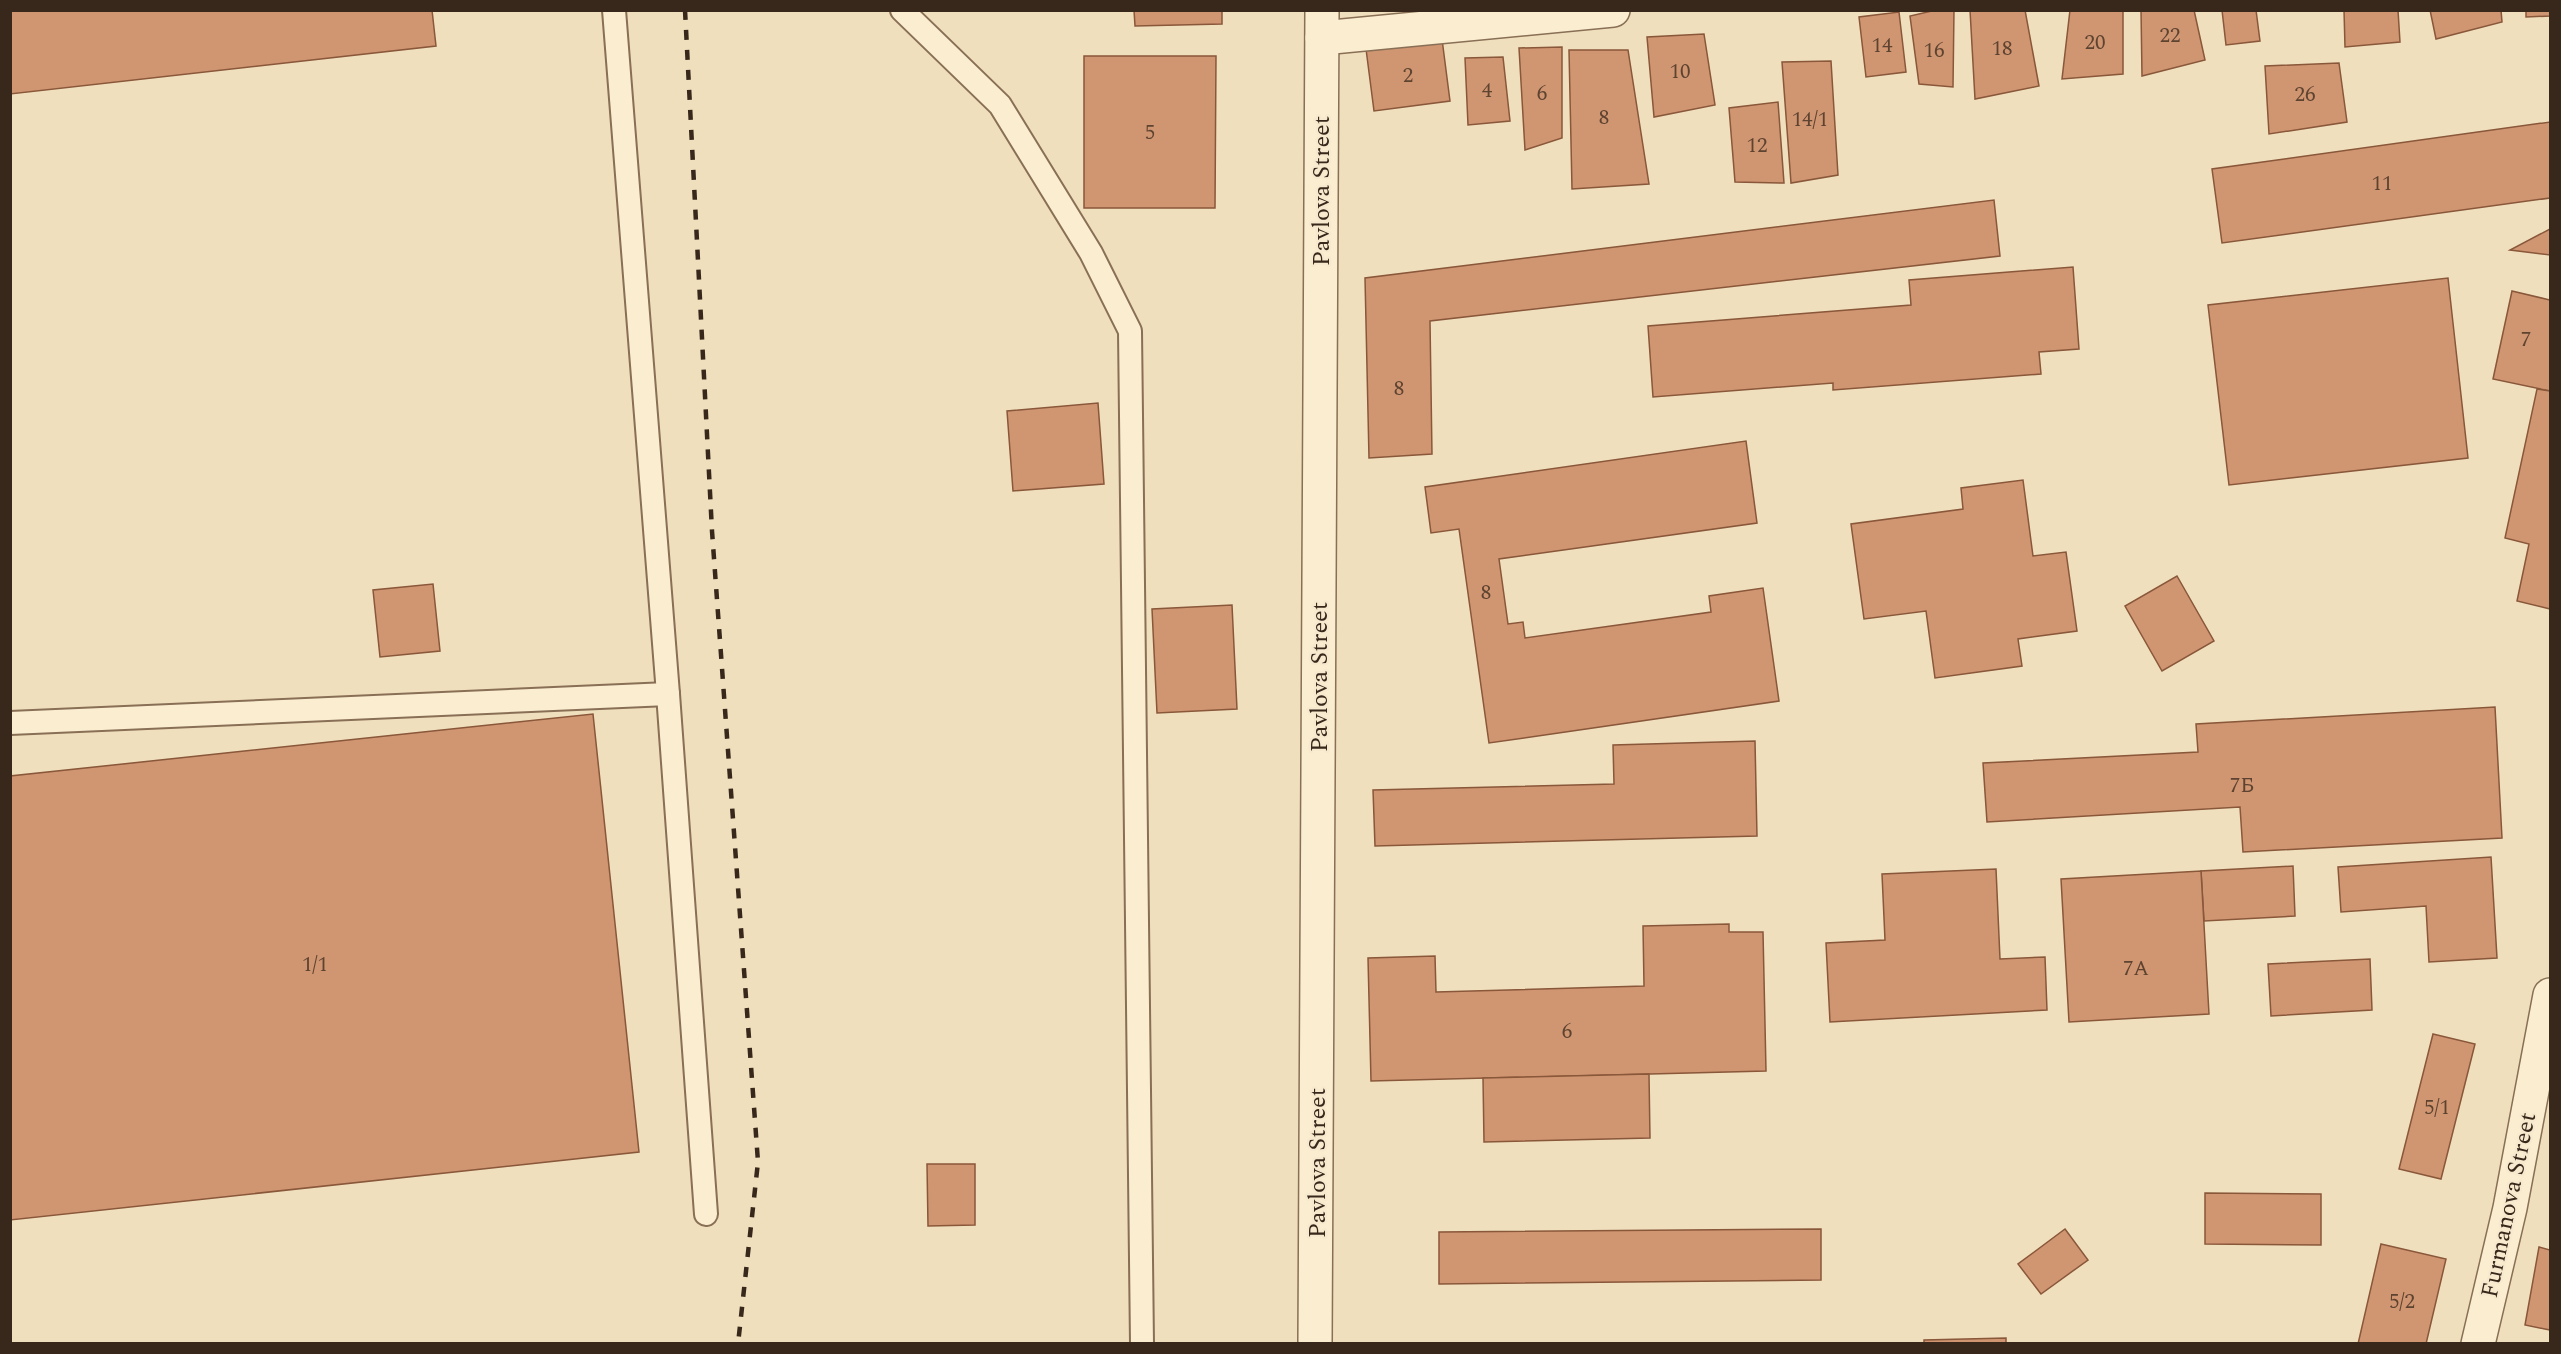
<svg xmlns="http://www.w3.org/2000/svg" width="2561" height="1354" font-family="Spectral,serif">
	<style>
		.building { fill: #d09571; stroke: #89573a; stroke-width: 1.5 }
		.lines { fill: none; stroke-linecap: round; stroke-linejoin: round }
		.service-casing { stroke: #886f55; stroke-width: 26 }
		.minor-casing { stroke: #886f55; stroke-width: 36 }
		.service { stroke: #faedd0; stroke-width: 22 }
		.minor { stroke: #faedd0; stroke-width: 33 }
		.rail { stroke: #37281b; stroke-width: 4.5; stroke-dasharray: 10 10; stroke-linecap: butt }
		.labels { text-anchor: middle; stroke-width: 4.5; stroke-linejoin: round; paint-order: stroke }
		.number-label { font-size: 21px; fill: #5d4330 }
		.street-label { font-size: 24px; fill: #37281b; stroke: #f7e9cd }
	</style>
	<rect width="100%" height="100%" fill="#f0dfbd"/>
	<!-- building -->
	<g class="building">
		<path d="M10,10H432L436,46L10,94Z"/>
		<path d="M1134,10H1222V24L1135,26Z"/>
		<path d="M1936,10H1954L1953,87L1919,84L1910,16Z"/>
		<path d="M1970,10H2025L2039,86L1975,99Z"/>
		<path d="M2070,10H2123V74L2062,79Z"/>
		<path d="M2141,10H2194L2205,60L2142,76Z"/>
		<path d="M2222,10H2256L2260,41L2226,45Z"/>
		<path d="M2344,10H2398L2400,42L2345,47Z"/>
		<path d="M2430,10H2501L2502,22L2436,39Z"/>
		<path d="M2526,10H2550V16L2526,17Z"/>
		<path d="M1899,12L1906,72L1866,77L1859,17Z"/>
		<path d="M1704,34L1715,105L1654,117L1647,37Z"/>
		<path d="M1442,39L1450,101L1374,111L1366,49Z"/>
		<path d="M1562,47V138L1525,150L1519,48Z"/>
		<path d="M1569,50H1628L1649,184L1572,189Z"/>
		<path d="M1084,56H1216L1215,208H1084Z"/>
		<path d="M1503,57L1510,121L1468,125L1465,58Z"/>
		<path d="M1831,61L1838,175L1791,183L1782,62Z"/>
		<path d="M2339,63L2347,122L2269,134L2265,66Z"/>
		<path d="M1778,102L1784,183L1735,182L1729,108Z"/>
		<path d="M2550,122V198L2222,243L2212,169Z"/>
		<path d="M1994,200L2000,256L1430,321L1432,454L1369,458L1365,278Z"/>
		<path d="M2550,229V255L2510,250Z"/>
		<path d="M2073,267L2079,349L2039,352L2041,374L1833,390V383L1653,397L1648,326L1911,305L1909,280Z"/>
		<path d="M2448,278L2468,458L2229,485L2208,305Z"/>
		<path d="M2512,291L2550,300V391L2493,379Z"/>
		<path d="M2537,389L2550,391V609L2517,601L2529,544L2505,538Z"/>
		<path d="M1098,403L1104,484L1013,491L1007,411Z"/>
		<path d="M1746,441L1757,523L1499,559L1508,624L1523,622L1525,638L1711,612L1709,596L1763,588L1779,701L1489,743L1459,529L1431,533L1425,487Z"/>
		<path d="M2023,480L2033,556L2066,552L2077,631L2018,639L2022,666L1935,678L1926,611L1864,619L1851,524L1963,509L1961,488Z"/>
		<path d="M2177,576L2214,641L2162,671L2125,606Z"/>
		<path d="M433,584L440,651L380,657L373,590Z"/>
		<path d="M1232,605L1237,709L1157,713L1152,609Z"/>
		<path d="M2495,707L2502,838L2243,852L2240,807L1987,822L1983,763L2198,752L2196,724Z"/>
		<path d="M593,714L639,1152L10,1220V776Z"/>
		<path d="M1755,741L1757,836L1375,846L1373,790L1614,784L1613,745Z"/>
		<path d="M2491,857L2497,958L2429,962L2426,906L2341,912L2338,867Z"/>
		<path d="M2293,866L2295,916L2204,921L2201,871Z"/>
		<path d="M1996,869L2000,959L2045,957L2047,1010L1830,1022L1826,943L1885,940L1882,874Z"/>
		<path d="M2201,871L2209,1014L2069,1022L2061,879Z"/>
		<path d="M1729,924V932H1763L1766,1071L1371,1081L1368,958L1435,956L1436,992L1644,986L1643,926Z"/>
		<path d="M2370,959L2372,1010L2271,1016L2268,964Z"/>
		<path d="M2433,1034L2475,1044L2441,1179L2399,1169Z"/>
		<path d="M1649,1074L1650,1138L1484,1142L1483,1078Z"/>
		<path d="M927,1164H975V1225L928,1226Z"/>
		<path d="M2205,1193L2321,1194V1245L2205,1244Z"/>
		<path d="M1821,1229V1280L1439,1284V1232Z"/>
		<path d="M2065,1229L2088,1260L2041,1294L2018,1264Z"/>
		<path d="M2381,1244L2446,1259L2426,1344H2358Z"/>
		<path d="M2539,1247L2550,1250V1330L2525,1325Z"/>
		<path d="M2006,1338V1344H1924V1340Z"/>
	</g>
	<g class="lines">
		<defs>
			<g id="service">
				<path d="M614,10L668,694L706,1214"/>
				<path d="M902,10L1000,105L1091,253L1130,331L1142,1344"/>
				<path d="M10,723L668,694"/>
			</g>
			<g id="minor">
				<path d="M1322,38L1613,10"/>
				<path d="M1315,1344L1322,10"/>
				<path d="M2478,1344L2510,1208L2550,995"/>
			</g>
		</defs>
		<!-- service casing -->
		<use href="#service" class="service-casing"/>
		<!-- minor casing -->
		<use href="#minor" class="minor-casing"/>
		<!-- service -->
		<use href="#service" class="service"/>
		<!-- minor -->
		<use href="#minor" class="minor"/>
		<!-- rail -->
		<path class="rail" d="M685,10L712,531L758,1162L738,1344"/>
	</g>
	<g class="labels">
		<!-- number labels -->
		<g class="number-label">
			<text x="2170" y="42">22</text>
			<text x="2095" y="49">20</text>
			<text x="1882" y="52">14</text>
			<text x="2002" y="55">18</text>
			<text x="1934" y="57">16</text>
			<text x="1680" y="78">10</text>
			<text x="1408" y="82">2</text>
			<text x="1487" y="97">4</text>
			<text x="1542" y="100">6</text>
			<text x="2305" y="101">26</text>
			<text x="1604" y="124">8</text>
			<text x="1810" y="126">14/1</text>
			<text x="1150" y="139">5</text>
			<text x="1757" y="152">12</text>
			<text x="2382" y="190">11</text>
			<text x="2526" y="346">7</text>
			<text x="1399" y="395">8</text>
			<text x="1486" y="599">8</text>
			<text x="2242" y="792">7Б</text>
			<text x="315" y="971">1/1</text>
			<text x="2136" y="975">7А</text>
			<text x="1567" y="1038">6</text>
			<text x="2437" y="1114">5/1</text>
			<text x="2402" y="1308">5/2</text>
		</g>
		<!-- street labels -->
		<g class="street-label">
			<text transform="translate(1321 191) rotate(-90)" y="8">Pavlova Street</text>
			<text transform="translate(1319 677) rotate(-90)" y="8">Pavlova Street</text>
			<text transform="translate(1317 1163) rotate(-90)" y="8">Pavlova Street</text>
			<text transform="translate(2508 1205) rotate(-78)" y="8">Furmanova Street</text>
		</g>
	</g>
	<!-- border -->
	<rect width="2561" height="1354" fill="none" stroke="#37281b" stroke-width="24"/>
</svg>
